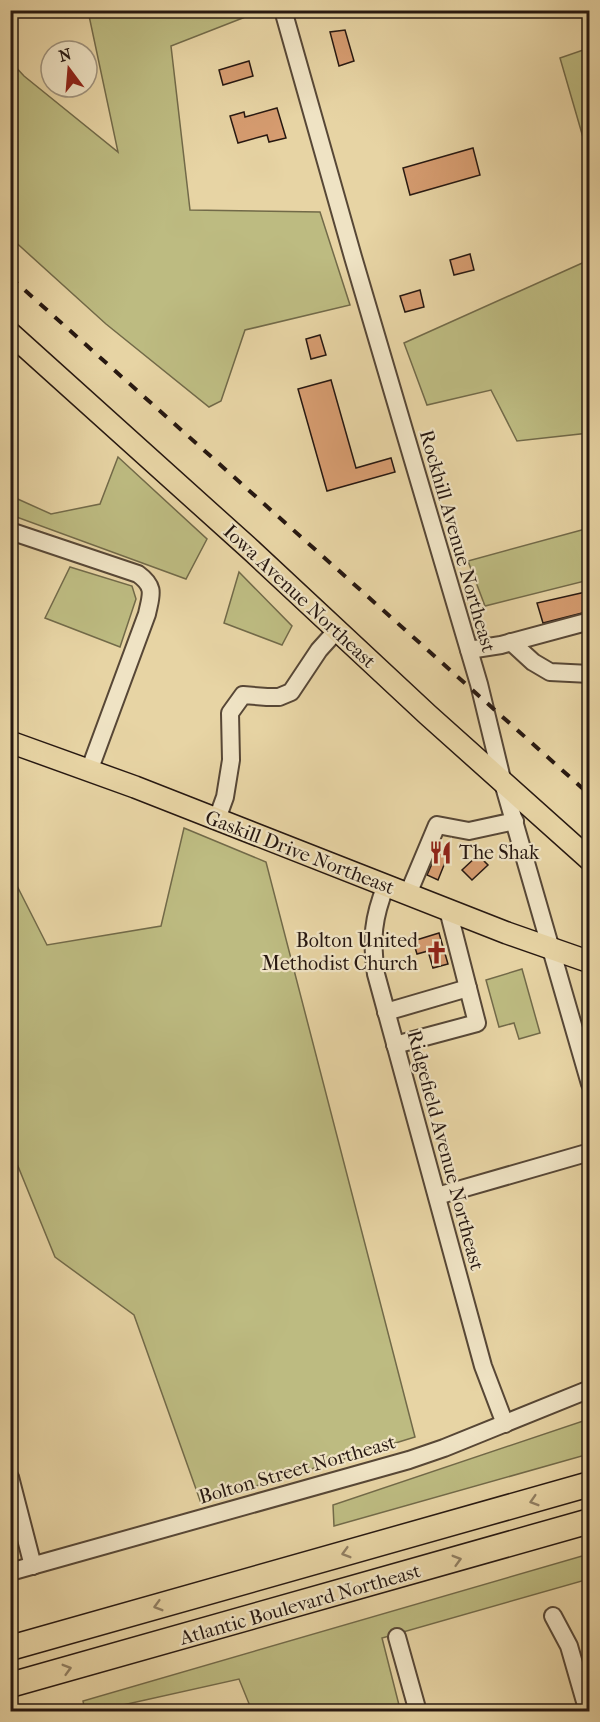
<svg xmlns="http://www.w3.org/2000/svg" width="600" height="1722" font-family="'IM FELL French Canon',serif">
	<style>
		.green { fill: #bdbb81; stroke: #726a49; stroke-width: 1.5 }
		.building { fill: #d69c70; stroke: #271811; stroke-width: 1.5 }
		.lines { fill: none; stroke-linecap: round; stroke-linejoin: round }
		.minor-casing { stroke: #574736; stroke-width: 20 }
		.major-casing { stroke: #271811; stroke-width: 24 }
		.highway-casing { stroke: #271811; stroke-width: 27 }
		.minor { stroke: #efe3c4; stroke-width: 16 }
		.major { stroke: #e7d4a4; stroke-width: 21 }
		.highway { stroke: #e7d4a4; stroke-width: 24 }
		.rail { stroke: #271811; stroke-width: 4; stroke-dasharray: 10 10; stroke-linecap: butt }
		.oneway { stroke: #917f62 }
		.labels { text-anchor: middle; stroke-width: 4.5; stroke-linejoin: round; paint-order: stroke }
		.street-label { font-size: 20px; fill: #271811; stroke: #efe3c4 }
		.poi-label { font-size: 20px; fill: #271811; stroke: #efe3c4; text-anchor: start }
	</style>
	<rect width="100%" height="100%" fill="#e7d4a4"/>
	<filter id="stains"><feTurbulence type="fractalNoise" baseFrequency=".00333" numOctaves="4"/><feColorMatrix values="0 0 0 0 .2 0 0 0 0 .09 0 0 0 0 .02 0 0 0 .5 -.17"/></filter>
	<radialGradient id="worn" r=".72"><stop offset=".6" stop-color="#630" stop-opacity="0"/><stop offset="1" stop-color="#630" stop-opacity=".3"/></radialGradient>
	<!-- green -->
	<g class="green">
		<path d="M88,11H252L253,14L171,46L190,210L320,212L350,305L245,330L221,401L209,407L106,324L11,238V62L24,76L118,152Z"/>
		<path d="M589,48H590L589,158L560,58Z"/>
		<path d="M589,260V433L517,441L491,390L427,405L404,343Z"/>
		<path d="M118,457L207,539L186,579L11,515V496L51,514L100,504Z"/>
		<path d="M589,528V580L485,606L468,561Z"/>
		<path d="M70,567L132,586L136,599L120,647L45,618Z"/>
		<path d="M239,572L292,626L282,645L224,623Z"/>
		<path d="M184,828L266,862L415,1437L201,1503L134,1315L55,1257L11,1149V874L47,945L161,926Z"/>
		<path d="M522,969L540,1033L519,1039L514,1023L499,1027L486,980Z"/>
		<path d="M589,1419V1454L334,1526L333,1505Z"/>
		<path d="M589,1554V1579L382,1638L400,1709L391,1711H252L239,1679L96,1711H85L83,1701Z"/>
	</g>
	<!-- building -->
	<g class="building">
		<path d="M345,30L354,61L339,66L330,32Z"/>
		<path d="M249,61L253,76L223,85L219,70Z"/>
		<path d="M277,108L286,138L269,142L267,135L238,143L230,116L244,112L245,117Z"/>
		<path d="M473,148L480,175L410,195L403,168Z"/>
		<path d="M470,254L474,270L454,275L450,260Z"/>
		<path d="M420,290L424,307L405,312L400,296Z"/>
		<path d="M320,335L326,355L311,359L306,339Z"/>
		<path d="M331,380L356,468L391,458L395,472L327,491L298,389Z"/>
		<path d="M590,591V611L543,623L537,603Z"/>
		<path d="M440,846L450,850L438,880L427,875Z"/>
		<path d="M478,855L488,865L472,880L462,870Z"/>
		<path d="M439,933L448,964L433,968L428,951L417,954L413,941Z"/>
	</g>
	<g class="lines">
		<defs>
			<g id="minor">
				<path d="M283,10L353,257L479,684L503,783L590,1084"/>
				<path d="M10,531L138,574C156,587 151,595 147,614L89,771"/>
				<path d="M511,642L533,662L550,672L590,674"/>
				<path d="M469,650L501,645L590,621"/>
				<path d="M217,819L225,797L231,760L230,713L243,695L267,697H279L291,692L319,650L337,630"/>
				<path d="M386,885C373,918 371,938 376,974L483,1366L505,1424"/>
				<path d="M408,894L437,825L469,831L515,821"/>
				<path d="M386,1012L468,988"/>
				<path d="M395,1045L477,1023L448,910"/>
				<path d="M437,1196L590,1152"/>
				<path d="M10,1477L33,1566"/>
				<path d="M10,1572L409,1460L444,1448L590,1389"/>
				<path d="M553,1616L569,1646L588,1712"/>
				<path d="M397,1637L418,1712"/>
			</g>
			<g id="major">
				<path d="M10,333L251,550L428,715L590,860"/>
				<path d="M10,742L135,787L507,933L590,962"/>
			</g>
			<g id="highway">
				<path d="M10,1648L590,1484"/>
				<path d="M10,1685L590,1521"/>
			</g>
		</defs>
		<!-- minor casing -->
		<use href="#minor" class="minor-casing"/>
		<!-- major casing -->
		<use href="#major" class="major-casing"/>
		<!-- highway casing -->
		<use href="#highway" class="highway-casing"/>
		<!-- minor -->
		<use href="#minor" class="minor"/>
		<!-- major -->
		<use href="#major" class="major"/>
		<!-- highway -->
		<use href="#highway" class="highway"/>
		<!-- rail -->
		<path class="rail" d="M10,277L590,795"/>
	</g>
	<!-- one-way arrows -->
	<defs><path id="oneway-chevron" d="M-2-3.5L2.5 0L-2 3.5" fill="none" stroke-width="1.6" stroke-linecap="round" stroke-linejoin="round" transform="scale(1.5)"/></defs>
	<g class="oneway">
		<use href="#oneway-chevron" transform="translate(534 1501) rotate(163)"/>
		<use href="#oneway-chevron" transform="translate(346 1553) rotate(164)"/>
		<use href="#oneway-chevron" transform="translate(457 1560) rotate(-16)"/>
		<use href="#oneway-chevron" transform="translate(158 1606) rotate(164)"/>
		<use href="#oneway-chevron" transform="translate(67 1669) rotate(-16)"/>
	</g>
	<!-- icons -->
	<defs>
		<symbol id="restaurant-bare" viewBox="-9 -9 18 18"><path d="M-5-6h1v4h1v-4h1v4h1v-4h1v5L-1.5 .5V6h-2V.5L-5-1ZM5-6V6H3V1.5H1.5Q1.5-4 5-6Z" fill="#8f2418" stroke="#efe3c4" stroke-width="2.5" paint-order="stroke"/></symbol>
		<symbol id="church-bare" viewBox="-9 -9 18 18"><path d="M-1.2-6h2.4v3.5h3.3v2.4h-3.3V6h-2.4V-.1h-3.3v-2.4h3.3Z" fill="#8f2418" stroke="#efe3c4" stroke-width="2.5" paint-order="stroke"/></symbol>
	</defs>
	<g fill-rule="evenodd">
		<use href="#restaurant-bare" x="424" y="836" width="33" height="33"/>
		<use href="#church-bare" x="420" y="936" width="33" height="33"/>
	</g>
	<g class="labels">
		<!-- street labels -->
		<g class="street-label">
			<text transform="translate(458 541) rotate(74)" y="7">Rockhill Avenue Northeast</text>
			<text transform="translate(300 596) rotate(43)" y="7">Iowa Avenue Northeast</text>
			<text transform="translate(300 852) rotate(21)" y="7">Gaskill Drive Northeast</text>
			<text transform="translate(446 1150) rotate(75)" y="7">Ridgefield Avenue Northeast</text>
			<text transform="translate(297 1469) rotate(-16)" y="7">Bolton Street Northeast</text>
			<text transform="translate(300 1604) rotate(-16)" y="7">Atlantic Boulevard Northeast</text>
		</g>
		<!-- poi labels -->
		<g class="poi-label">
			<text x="459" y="859">The Shak</text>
			<text x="418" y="947" text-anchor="end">Bolton United<tspan x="418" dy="23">Methodist Church</tspan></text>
		</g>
	</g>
	<!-- margin -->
	<rect width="600" height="1722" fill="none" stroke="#e7d4a4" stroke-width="36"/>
	<rect x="12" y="12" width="576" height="1698" fill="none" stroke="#271811" stroke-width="3"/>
	<rect x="18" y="18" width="564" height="1686" fill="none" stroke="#271811" stroke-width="1.5"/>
	<!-- north arrow -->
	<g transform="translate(69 69) rotate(344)"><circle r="28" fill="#efe3c4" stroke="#9f927c" stroke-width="1.5"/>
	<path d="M0-4.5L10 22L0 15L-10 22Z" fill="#8f2418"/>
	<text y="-9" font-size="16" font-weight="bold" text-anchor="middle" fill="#271811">N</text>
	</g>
	<rect width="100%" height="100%" filter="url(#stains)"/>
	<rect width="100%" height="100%" fill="url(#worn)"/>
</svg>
